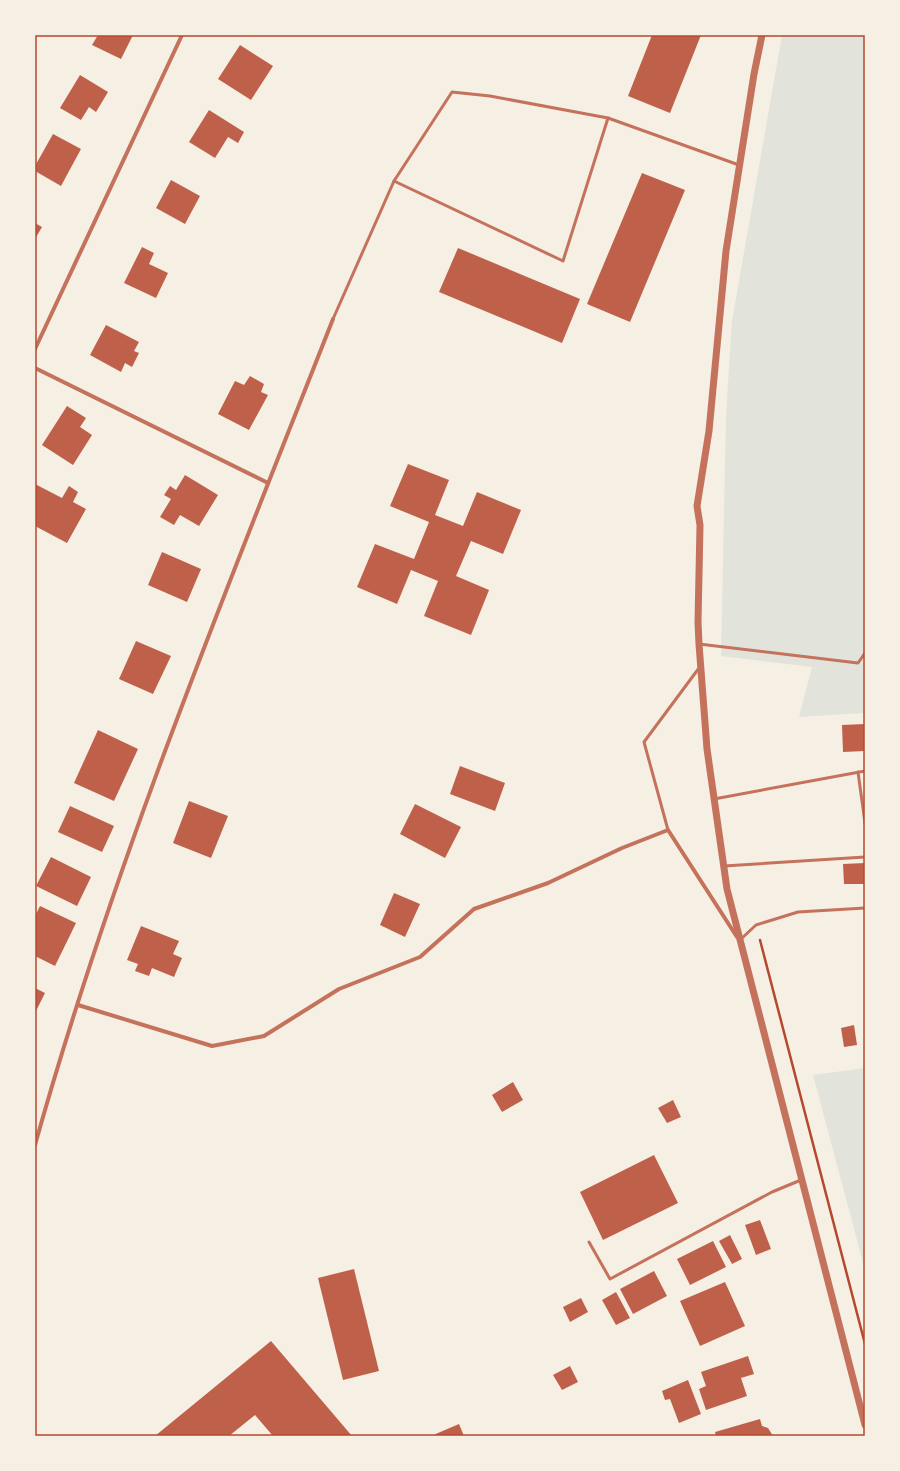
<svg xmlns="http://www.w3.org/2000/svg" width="900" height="1471" font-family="Literata,serif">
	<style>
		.green { fill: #e2e4dc }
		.building { fill: #bf614a }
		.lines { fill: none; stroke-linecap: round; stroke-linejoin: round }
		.path { stroke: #b5482f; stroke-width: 2.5 }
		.service { stroke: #c5725c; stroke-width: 3 }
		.minor { stroke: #c5725c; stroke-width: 4 }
		.tertiary { stroke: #c5725c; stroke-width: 7 }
		.neatline { fill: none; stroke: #b5482f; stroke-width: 1.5 }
	</style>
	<rect width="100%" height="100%" fill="#f6efe4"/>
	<!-- green -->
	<g class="green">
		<path d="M782,35H865V713L799,717L812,667L721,656L726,415L732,321Z"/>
		<path d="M865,1068V1270L813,1075Z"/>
	</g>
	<!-- building -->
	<g class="building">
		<path d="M98,35H133L121,59L92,45Z"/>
		<path d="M652,35H701L670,113L628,96Z"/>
		<path d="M240,45L273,66L251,100L218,79Z"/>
		<path d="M80,75L108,92L96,112L89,107L81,120L60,108Z"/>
		<path d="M209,110L244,132L238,143L228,137L215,158L189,142Z"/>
		<path d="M53,134L81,149L61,186L35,171V166Z"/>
		<path d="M642,173L685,190L630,322L587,304Z"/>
		<path d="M171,180L200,196L185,224L156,208Z"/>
		<path d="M35,223L42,227L35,239Z"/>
		<path d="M142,247L154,253L149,264L168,273L156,298L124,283Z"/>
		<path d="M458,248L580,299L562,343L439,292Z"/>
		<path d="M106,325L139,342L134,351L139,353L132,367L125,363L121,372L90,355Z"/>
		<path d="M250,376L264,384L261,392L268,395L249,430L218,414L235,381L244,385Z"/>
		<path d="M67,406L86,418L80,427L92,435L73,465L42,445Z"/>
		<path d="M408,464L449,480L435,515L463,526L477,492L521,510L503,554L471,541L456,576L489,590L471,635L424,616L438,581L411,570L397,604L357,587L375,544L414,559L429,522L390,506Z"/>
		<path d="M185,475L218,495L199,526L180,515L174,525L160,517L171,499L164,495L170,486L176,490Z"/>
		<path d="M35,484L62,498L69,486L78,492L73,502L86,509L67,543L35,526Z"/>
		<path d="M162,552L201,569L187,602L148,585Z"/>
		<path d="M136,641L171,656L153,694L119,679Z"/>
		<path d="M865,724V751L843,752L842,725Z"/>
		<path d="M98,730L138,749L114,801L74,783Z"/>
		<path d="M460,766L505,783L495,811L450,794Z"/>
		<path d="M189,801L228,816L211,858L173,843Z"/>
		<path d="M415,804L461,827L445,858L400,834Z"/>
		<path d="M70,806L114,826L102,852L58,832Z"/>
		<path d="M51,857L91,877L77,906L36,886Z"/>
		<path d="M865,863V884H844L843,864Z"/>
		<path d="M394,893L420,904L405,937L380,925Z"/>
		<path d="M40,906L76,923L55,966L35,956V916Z"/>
		<path d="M141,926L179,941L173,954L182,958L174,977L152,968L149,976L135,971L138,964L127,960Z"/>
		<path d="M35,988L45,993L35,1013Z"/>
		<path d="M854,1025L857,1045L844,1047L841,1028Z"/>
		<path d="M513,1082L523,1100L502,1112L492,1095Z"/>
		<path d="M673,1100L681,1117L667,1123L658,1108Z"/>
		<path d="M654,1155L678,1203L603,1240L580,1192Z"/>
		<path d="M760,1220L771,1249L756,1255L745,1225Z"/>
		<path d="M730,1235L742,1259L732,1264L719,1241Z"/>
		<path d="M713,1241L726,1267L690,1285L677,1259Z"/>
		<path d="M354,1269L379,1371L343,1380L318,1278Z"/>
		<path d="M654,1271L667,1296L633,1314L620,1289Z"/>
		<path d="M725,1282L745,1326L700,1346L680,1301Z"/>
		<path d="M616,1292L630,1318L616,1325L602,1300Z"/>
		<path d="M581,1298L588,1312L570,1322L563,1307Z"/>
		<path d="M271,1341L352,1436H273L255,1415L229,1436H155Z"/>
		<path d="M748,1356L754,1374L741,1378L747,1396L706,1410L699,1389L706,1386L701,1372Z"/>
		<path d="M570,1366L578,1382L562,1390L553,1375Z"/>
		<path d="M688,1380L701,1414L679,1423L670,1399L665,1400L662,1391Z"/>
		<path d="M760,1419L762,1426L768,1428L773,1436H716L715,1432Z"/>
		<path d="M459,1424L464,1436H431Z"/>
	</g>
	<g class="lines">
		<!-- path -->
		<path class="path" d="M760,940L865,1344"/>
		<!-- service -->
		<g class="service">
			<path d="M394,181L563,261L608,118L739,165"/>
			<path d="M333,319L394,181L452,92L490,96L608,118"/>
			<path d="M699,644L858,663L865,653"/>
			<path d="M858,772L865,823"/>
			<path d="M714,799L865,771"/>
			<path d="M668,830L644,742L699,668"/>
			<path d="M724,866L865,857"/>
			<path d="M741,939L756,925L798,912L865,908"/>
			<path d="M589,1242L610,1279L772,1192L801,1180"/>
		</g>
		<!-- minor -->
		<g class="minor">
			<path d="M35,349L182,35"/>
			<path d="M35,368L268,483"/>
			<path d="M78,1005L212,1046L264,1036L339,989L420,957L474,909L548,883L622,848L668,830L737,937"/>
			<path d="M35,1145C114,863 226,591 333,319"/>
		</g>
		<!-- tertiary -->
		<path class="tertiary" d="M762,35L754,74L726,251L709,431L697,506L700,525L698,622L699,644L707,749L727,889L865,1425"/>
	</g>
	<!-- border -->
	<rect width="900" height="1471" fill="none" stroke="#f6efe4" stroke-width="72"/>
	<rect x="36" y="36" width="828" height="1399" class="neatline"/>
</svg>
